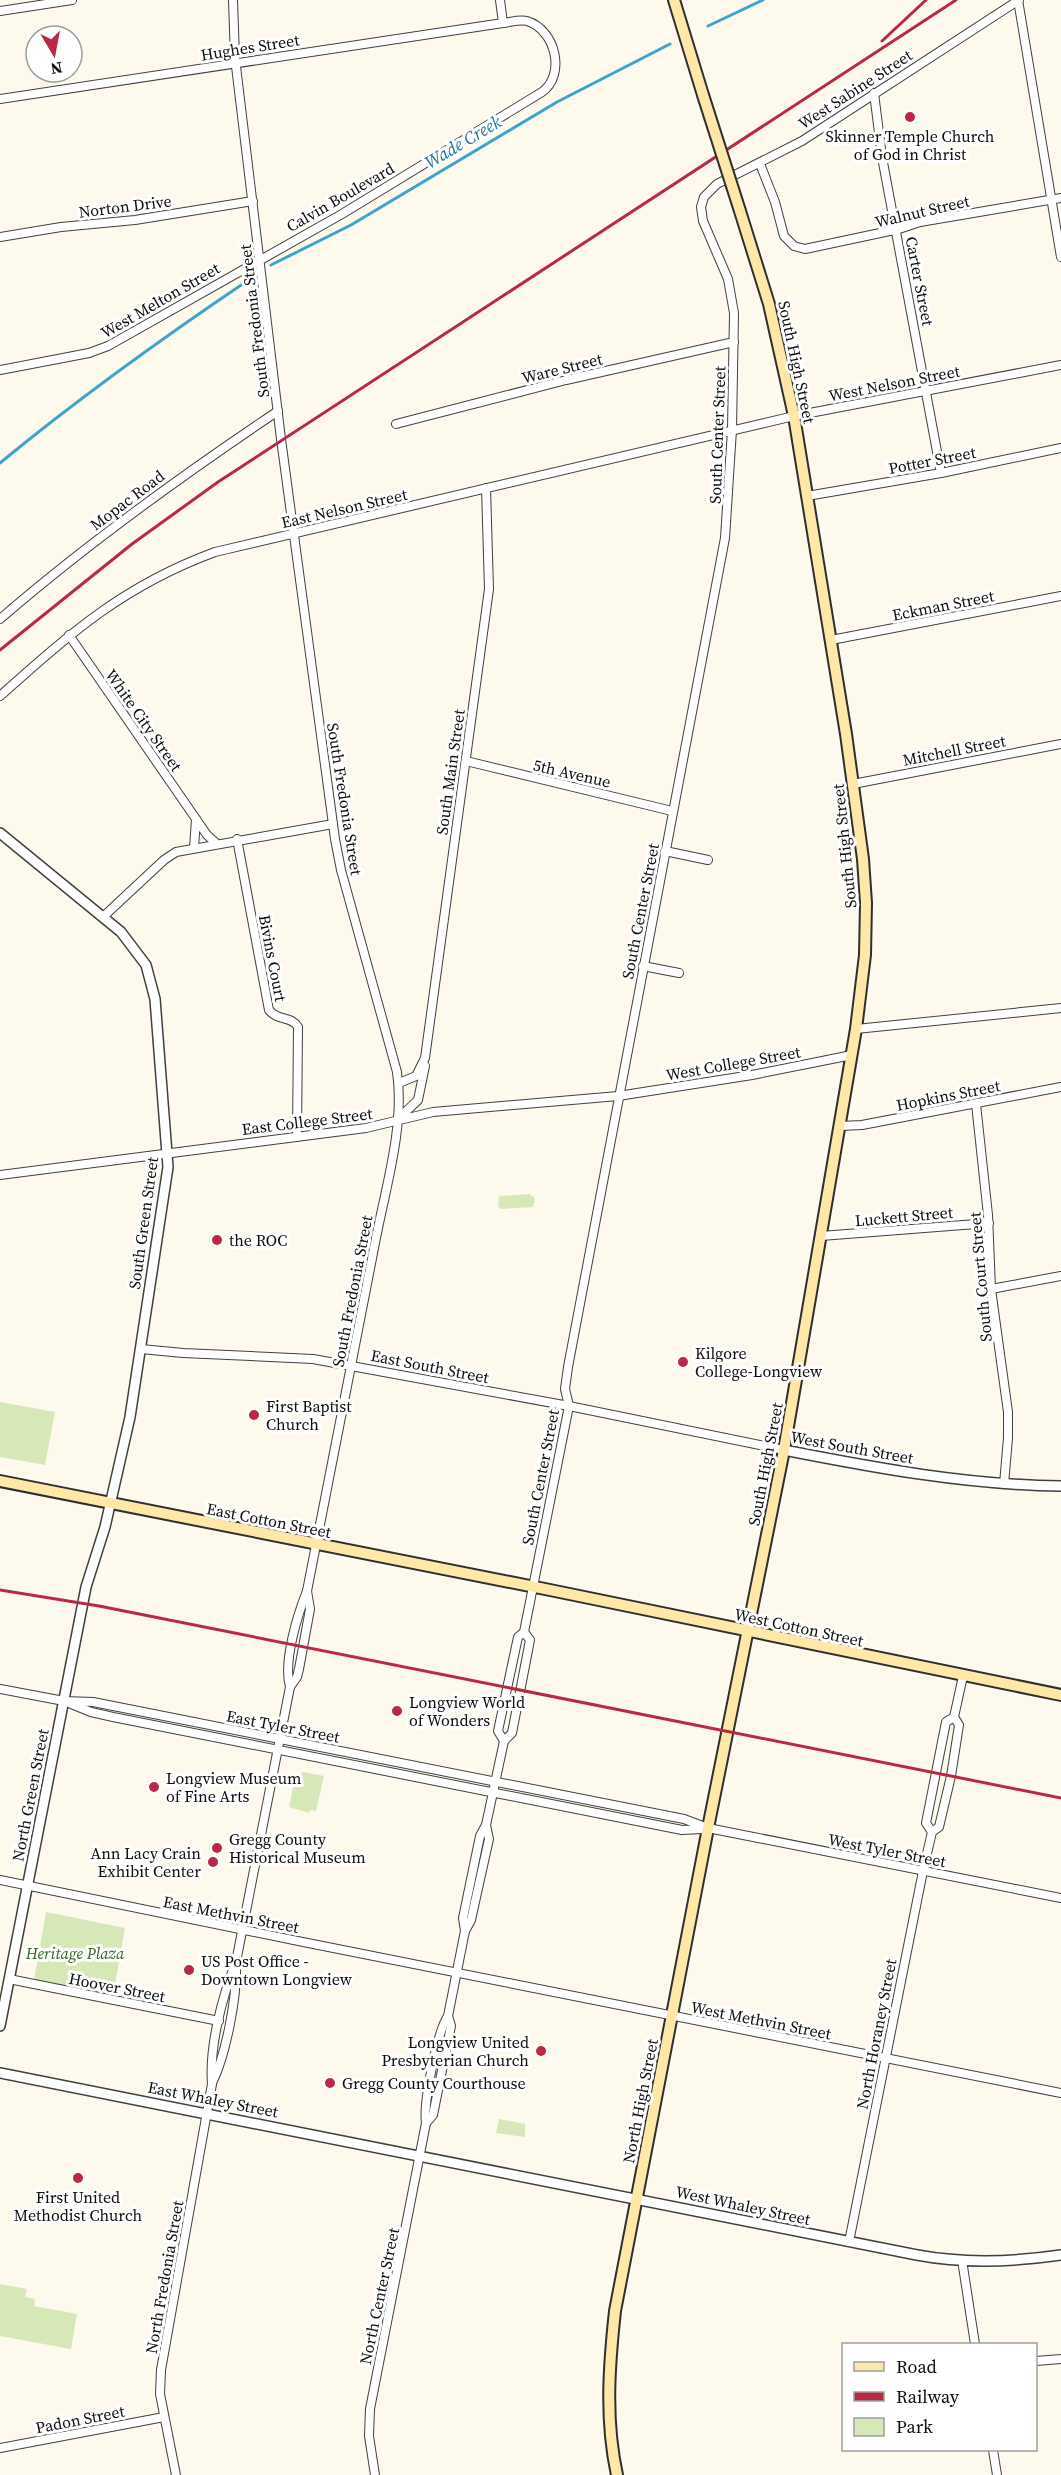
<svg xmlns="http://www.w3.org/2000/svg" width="1061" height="2475" font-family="'Source Serif 4',serif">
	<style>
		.green { fill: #d7e8b8 }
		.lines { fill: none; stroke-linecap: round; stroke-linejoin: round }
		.stream { stroke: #3ca5c9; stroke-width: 3 }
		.minor-casing { stroke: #404040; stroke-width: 10 }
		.tertiary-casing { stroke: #404040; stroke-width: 12 }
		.secondary-casing { stroke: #2f2f2f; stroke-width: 14 }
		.minor { stroke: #fff; stroke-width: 8 }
		.tertiary { stroke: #fff; stroke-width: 9 }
		.secondary { stroke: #fde8aa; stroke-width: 10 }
		.rail { stroke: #b92944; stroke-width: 3 }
		.secondary-bridge-casing { stroke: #2f2f2f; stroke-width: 14; stroke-linecap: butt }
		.secondary-bridge { stroke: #fde8aa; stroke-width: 10 }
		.poi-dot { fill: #b92944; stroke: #fff; stroke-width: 2 }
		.labels { text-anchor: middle; stroke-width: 6; stroke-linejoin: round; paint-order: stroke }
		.street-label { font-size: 16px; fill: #0d0d0d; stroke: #fff }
		.poi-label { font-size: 16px; fill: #0d0d0d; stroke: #fff; text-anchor: start }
		.park-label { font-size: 16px; font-style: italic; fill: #36621f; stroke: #fff }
		.water-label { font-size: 18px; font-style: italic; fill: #1a749b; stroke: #fff }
	</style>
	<rect width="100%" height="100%" fill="#fef9ed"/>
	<!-- green -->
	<g class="green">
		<path d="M529,1194L535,1198L533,1207L501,1209L498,1206L499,1196Z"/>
		<path d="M0,1402L55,1412L45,1465L0,1457Z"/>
		<path d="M303,1772L324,1776L316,1811L310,1810L309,1813L289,1807L295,1778Z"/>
		<path d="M46,1912L125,1928L113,1996L34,1980Z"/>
		<path d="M499,2119L525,2124V2137L496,2133Z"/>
		<path d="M0,2284L27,2289L25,2297L35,2299L34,2306L77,2314L71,2349L0,2336Z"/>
	</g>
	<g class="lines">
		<!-- stream -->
		<g class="stream">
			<path d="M708,26L763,0"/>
			<path d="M271,265L351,225L557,102L670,44"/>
			<path d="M0,463C80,397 164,337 250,279"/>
		</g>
		<defs>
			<g id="minor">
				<path d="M1018,0L1061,257"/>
				<path d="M0,11L72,0"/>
				<path d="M874,93L882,157L941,473"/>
				<path d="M0,99L503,23"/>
				<path d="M760,164L775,202L784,236L794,246L805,249L899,229L920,222L1061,198"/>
				<path d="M0,237L61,227L135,220L253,201"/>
				<path d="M0,370L89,353L108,346L342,214L542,92C566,75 556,30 527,21C520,19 511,22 503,23L500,0"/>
				<path d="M396,424L566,380L734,342"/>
				<path d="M807,496L941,473L1061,448"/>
				<path d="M0,619C88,543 181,476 278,411"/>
				<path d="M69,635L196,819"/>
				<path d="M831,640L1061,596"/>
				<path d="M0,696C72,632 123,586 215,552L794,416L1061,365"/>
				<path d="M466,761L672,811"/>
				<path d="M853,784L1061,744"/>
				<path d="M237,839L269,1010C277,1021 292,1016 298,1027L297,1137"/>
				<path d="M194,848L196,819L207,835L217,844"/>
				<path d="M665,851L708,860"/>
				<path d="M104,916L164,860L176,852L333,824"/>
				<path d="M643,966L679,973"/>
				<path d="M856,1029L1061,1008"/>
				<path d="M399,1083L416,1076L425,1058L489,589L486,488"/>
				<path d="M976,1104L988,1215L991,1289L1008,1412V1438L1004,1484"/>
				<path d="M398,1119L418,1100L425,1066"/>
				<path d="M840,1126L862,1125L1061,1087"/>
				<path d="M0,1175L366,1128L433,1112L618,1096L752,1075L852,1055"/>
				<path d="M821,1236L989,1223"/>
				<path d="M991,1289L1061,1276"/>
				<path d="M141,1349L183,1353L313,1359L569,1406L784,1450"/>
				<path d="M290,1687L297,1677L299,1669L310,1609L307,1591"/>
				<path d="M0,1689L64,1701L93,1702L684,1819L708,1828L1061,1898"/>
				<path d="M69,1703L91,1712L113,1717L682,1830L703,1829"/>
				<path d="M504,1741L498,1731L518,1637L524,1632L569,1406L565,1389L568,1367L725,538L732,430L734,313L728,279L703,221L701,207L704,197L717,184L802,141L1019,0"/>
				<path d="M932,1832L926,1823L946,1722L954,1717"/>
				<path d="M0,1880C353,1954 707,2021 1061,2093"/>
				<path d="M465,1931L463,1918L480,1836L486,1825"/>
				<path d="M9,1979L219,2021"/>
				<path d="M212,2083C226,2055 237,1997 236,1966"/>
				<path d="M426,2123L433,2115L451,2026L448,2016"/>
				<path d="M849,2242L923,1871L932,1832L939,1827L951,1776L959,1725L954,1717L963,1676"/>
				<path d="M962,2260L975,2344"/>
				<path d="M1036,2361L1061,2359"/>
				<path d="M0,2448L164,2417"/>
				<path d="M993,2450L997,2475"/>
				<path d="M176,2475L160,2394L161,2370L212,2084C209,2047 222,1997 236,1962L290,1687C283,1662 297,1616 307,1591C330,1475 353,1359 375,1243C385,1190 405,1126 397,1072L341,870L335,839L281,439L235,58L233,0"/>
				<path d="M375,2475L369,2436L370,2409L426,2123C423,2104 437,2032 448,2016L465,1931L471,1920L489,1839L486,1825L504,1741L512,1733L530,1640L524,1632"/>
			</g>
			<g id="tertiary">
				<path d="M0,833L121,932L146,965L155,999L168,1167L130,1417L105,1527L86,1587L0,2026"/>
				<path d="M784,1450C876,1468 967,1485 1061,1486"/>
				<path d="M0,2073L917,2255C965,2264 1013,2262 1061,2255"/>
			</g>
			<g id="secondary">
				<path d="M674,0L703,95"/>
				<path d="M0,1481L550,1590L1061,1695"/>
				<path d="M617,2475C605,2420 609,2366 615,2311L708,1828L784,1450L856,1029L865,955L866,903L863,859L846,734L794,416L769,304L740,211"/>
			</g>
		</defs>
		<!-- minor casing -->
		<use href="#minor" class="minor-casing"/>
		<!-- tertiary casing -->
		<use href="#tertiary" class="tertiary-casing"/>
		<!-- secondary casing -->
		<use href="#secondary" class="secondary-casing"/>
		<!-- minor -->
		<use href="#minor" class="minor"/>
		<!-- tertiary -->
		<use href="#tertiary" class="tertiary"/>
		<!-- secondary -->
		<use href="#secondary" class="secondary"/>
		<!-- rail -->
		<g class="rail">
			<path d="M882,41L926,0"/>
			<path d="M0,650L132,544L218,482L956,0"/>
			<path d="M0,1590L99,1606L1061,1798"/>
		</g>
		<defs>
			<path id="secondary-bridge" d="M703,95L740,211"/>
		</defs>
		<!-- secondary-bridge casing -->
		<use href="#secondary-bridge" class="secondary-bridge-casing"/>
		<!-- secondary-bridge -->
		<use href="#secondary-bridge" class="secondary-bridge"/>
	</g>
	<!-- markers -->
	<g class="poi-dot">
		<circle cx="910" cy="117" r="6"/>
		<circle cx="217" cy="1240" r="6"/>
		<circle cx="683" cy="1362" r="6"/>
		<circle cx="254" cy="1415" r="6"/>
		<circle cx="397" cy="1711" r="6"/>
		<circle cx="154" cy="1787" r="6"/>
		<circle cx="217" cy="1848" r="6"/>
		<circle cx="213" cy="1862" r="6"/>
		<circle cx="189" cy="1970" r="6"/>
		<circle cx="541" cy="2051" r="6"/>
		<circle cx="330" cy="2083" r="6"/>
		<circle cx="78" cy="2178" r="6"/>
	</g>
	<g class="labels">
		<!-- street labels -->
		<g class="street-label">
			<text transform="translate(250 47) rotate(-9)" y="6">Hughes Street</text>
			<text transform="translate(855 89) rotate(-33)" y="6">West Sabine Street</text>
			<text transform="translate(340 197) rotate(-30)" y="6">Calvin Boulevard</text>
			<text transform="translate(125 206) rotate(-7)" y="6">Norton Drive</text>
			<text transform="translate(922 211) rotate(-13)" y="6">Walnut Street</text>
			<text transform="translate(920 281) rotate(79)" y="6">Carter Street</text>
			<text transform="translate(160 300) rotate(-30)" y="6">West Melton Street</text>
			<text transform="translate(254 321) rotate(-97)" y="6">South Fredonia Street</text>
			<text transform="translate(797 362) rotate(78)" y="6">South High Street</text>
			<text transform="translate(562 368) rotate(-14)" y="6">Ware Street</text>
			<text transform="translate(894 383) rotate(-11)" y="6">West Nelson Street</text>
			<text transform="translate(717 435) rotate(-88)" y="6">South Center Street</text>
			<text transform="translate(932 460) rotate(-11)" y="6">Potter Street</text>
			<text transform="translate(127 500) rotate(-37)" y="6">Mopac Road</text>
			<text transform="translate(344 508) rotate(-13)" y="6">East Nelson Street</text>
			<text transform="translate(943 605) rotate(-11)" y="6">Eckman Street</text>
			<text transform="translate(144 720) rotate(55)" y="6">White City Street</text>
			<text transform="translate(954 750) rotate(-11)" y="6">Mitchell Street</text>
			<text transform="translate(450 772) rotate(-82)" y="6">South Main Street</text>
			<text transform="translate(572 773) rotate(13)" y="6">5th Avenue</text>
			<text transform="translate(345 799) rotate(81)" y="6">South Fredonia Street</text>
			<text transform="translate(844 846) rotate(-96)" y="6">South High Street</text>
			<text transform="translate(640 911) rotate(-79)" y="6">South Center Street</text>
			<text transform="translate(273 958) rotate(79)" y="6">Bivins Court</text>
			<text transform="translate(733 1063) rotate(-10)" y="6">West College Street</text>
			<text transform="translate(948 1095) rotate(-11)" y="6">Hopkins Street</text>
			<text transform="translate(307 1121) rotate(-7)" y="6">East College Street</text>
			<text transform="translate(904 1216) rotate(-5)" y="6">Luckett Street</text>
			<text transform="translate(143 1223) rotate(-82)" y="6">South Green Street</text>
			<text transform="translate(980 1277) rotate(-95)" y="6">South Court Street</text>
			<text transform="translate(352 1291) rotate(-79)" y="6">South Fredonia Street</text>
			<text transform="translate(430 1366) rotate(11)" y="6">East South Street</text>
			<text transform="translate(852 1447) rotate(10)" y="6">West South Street</text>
			<text transform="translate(765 1464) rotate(-79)" y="6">South High Street</text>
			<text transform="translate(540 1477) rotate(-79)" y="6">South Center Street</text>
			<text transform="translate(269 1520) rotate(11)" y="6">East Cotton Street</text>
			<text transform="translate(799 1627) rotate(12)" y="6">West Cotton Street</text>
			<text transform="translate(283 1726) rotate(11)" y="6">East Tyler Street</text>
			<text transform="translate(30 1795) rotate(-79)" y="6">North Green Street</text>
			<text transform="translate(887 1850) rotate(11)" y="6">West Tyler Street</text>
			<text transform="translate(231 1914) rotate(11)" y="6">East Methvin Street</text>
			<text transform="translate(117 1987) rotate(11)" y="6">Hoover Street</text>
			<text transform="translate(761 2020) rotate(11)" y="6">West Methvin Street</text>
			<text transform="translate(876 2034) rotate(-79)" y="6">North Horaney Street</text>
			<text transform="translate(213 2099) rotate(11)" y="6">East Whaley Street</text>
			<text transform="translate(640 2101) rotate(-79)" y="6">North High Street</text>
			<text transform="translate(743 2205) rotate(12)" y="6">West Whaley Street</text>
			<text transform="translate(164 2277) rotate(-80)" y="6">North Fredonia Street</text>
			<text transform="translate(379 2296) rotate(-78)" y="6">North Center Street</text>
			<text transform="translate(80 2419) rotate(-11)" y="6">Padon Street</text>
		</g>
		<!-- poi labels -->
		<g class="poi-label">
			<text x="910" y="142" text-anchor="middle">Skinner Temple Church<tspan x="910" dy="18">of God in Christ</tspan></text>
			<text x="229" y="1246">the ROC</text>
			<text x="695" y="1359">Kilgore<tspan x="695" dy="18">College-Longview</tspan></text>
			<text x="266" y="1412">First Baptist<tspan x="266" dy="18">Church</tspan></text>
			<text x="409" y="1708">Longview World<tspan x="409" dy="18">of Wonders</tspan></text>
			<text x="166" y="1784">Longview Museum<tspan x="166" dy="18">of Fine Arts</tspan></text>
			<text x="229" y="1845">Gregg County<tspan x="229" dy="18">Historical Museum</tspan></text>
			<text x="201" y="1859" text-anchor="end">Ann Lacy Crain<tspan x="201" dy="18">Exhibit Center</tspan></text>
			<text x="201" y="1967">US Post Office -<tspan x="201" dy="18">Downtown Longview</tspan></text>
			<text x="529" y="2048" text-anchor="end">Longview United<tspan x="529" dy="18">Presbyterian Church</tspan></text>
			<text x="342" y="2089">Gregg County Courthouse</text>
			<text x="78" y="2203" text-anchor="middle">First United<tspan x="78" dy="18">Methodist Church</tspan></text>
		</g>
		<!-- park labels -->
		<g class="park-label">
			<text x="75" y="1959">Heritage Plaza</text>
		</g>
		<!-- water labels -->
		<g class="water-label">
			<text transform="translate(463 142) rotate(-31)" y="6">Wade Creek</text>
		</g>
	</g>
	<!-- legend -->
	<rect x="842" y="2343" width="195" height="108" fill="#ffffff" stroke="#9e9e9e" stroke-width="1.5"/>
	<rect x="854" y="2362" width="30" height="9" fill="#fde8aa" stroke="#9e9e9e" stroke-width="1.5"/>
	<text x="896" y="2373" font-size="18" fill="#0d0d0d">Road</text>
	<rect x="854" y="2392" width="30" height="9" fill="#b92944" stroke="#9e9e9e" stroke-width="1.5"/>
	<text x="896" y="2403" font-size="18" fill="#0d0d0d">Railway</text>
	<rect x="854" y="2418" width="30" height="18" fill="#d7e8b8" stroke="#9e9e9e" stroke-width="1.5"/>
	<text x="896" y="2433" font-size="18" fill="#0d0d0d">Park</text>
	<!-- north arrow -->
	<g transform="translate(54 54) rotate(170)"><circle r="28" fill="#ffffff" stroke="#9e9e9e" stroke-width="1.5"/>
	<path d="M0-4.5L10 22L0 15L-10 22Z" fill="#b92944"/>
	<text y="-9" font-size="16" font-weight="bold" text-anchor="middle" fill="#0d0d0d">N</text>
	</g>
</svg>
